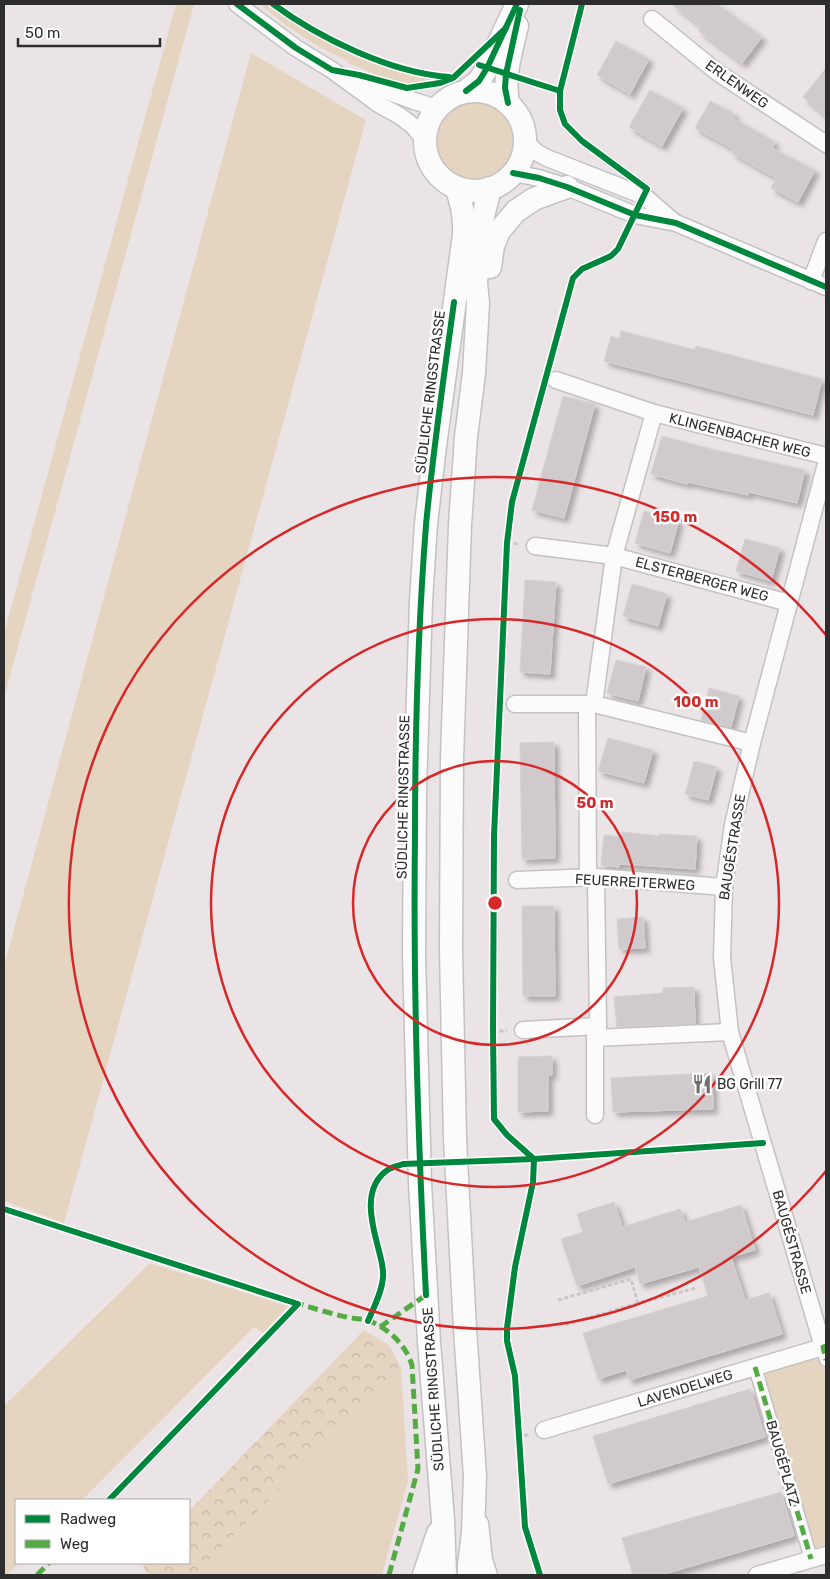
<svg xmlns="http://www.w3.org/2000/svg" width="830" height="1579" font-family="Rubik,sans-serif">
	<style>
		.grass { fill: #e5d4c0 }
		.forest { fill: url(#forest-crowns) }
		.building { fill: #d0cacd; stroke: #d6d0d2; filter: url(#shadow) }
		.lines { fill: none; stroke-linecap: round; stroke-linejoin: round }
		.pedestrian-casing { stroke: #c3c2c3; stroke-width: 15 }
		.minor-casing { stroke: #c3c2c3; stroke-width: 19 }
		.secondary-casing { stroke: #c3c2c3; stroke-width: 25 }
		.path { stroke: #c8c7c7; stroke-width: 3; stroke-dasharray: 4 2.5; stroke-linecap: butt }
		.pedestrian { stroke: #fcfbfb; stroke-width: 12 }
		.minor { stroke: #fcfbfb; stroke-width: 16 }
		.secondary { stroke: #fcfbfb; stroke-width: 22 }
		.quiet { stroke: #54ab44; stroke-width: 5; stroke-dasharray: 10 5; stroke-linecap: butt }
		.cycleway-casing { stroke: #fff; stroke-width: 9 }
		.cycleway { stroke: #00873e; stroke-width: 6 }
		.ring { fill: none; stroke: #d62828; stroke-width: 2.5 }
		.labels { text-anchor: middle; stroke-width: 5; stroke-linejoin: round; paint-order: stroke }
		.street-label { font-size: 14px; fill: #2d2d2d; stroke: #fff }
		.poi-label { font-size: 14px; fill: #2d2d2d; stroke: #fff; text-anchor: start }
		.centre { fill: #d62828; stroke: #fff; stroke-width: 2.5 }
		.ring-label { font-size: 15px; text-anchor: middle; font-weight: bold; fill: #d62828; stroke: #fff; stroke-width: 5; stroke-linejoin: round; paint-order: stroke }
	</style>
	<defs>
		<pattern id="forest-crowns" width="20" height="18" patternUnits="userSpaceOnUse" patternTransform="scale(1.25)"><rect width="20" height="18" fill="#e5d4c0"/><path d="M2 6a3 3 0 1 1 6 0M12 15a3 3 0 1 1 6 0" fill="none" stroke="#c5b6a5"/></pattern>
		<filter id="shadow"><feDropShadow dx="4.5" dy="4.5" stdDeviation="2.5" flood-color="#0004"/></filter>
	</defs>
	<rect width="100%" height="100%" fill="#ebe4e7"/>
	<!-- grass -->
	<g class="grass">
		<path d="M176,4H194L4,698V634Z"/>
		<path d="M260,4H268C282,13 296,23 310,32C349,55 395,73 440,80C405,90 380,76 348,63V61C316,47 286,27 260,4Z"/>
		<path d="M251,53L366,120L64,1223L4,1201V966Z"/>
		<circle cx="474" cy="141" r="40"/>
		<path d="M150,1263L288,1306L263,1333L254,1327L82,1500H16V1563H19L7,1575H4V1406Z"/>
		<path d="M826,1355V1545L804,1551L753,1376Z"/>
		<path d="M401,1368L408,1481L382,1575H194Z"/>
	</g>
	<!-- forest -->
	<path class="forest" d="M364,1330L389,1345L401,1368L194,1575H151L146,1572L142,1563H189V1511Z"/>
	<!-- building -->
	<g class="building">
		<path d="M672,4H717L762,37L742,63L699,31L702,27Z"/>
		<path d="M616,41L649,59L630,94L597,75Z"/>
		<path d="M826,68V116L803,97Z"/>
		<path d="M650,90L683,108L662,146L629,127Z"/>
		<path d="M710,101L735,114L733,118L775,142L772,148L815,170L798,202L771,188L776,178L732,153L734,149L695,128Z"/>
		<path d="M621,331L695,350L696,346L822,379L813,415L604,361L611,336L620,339Z"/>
		<path d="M563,396L595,404L564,518L532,510Z"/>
		<path d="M662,436L711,449L805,470L797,503L749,492L748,495L687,482V484L651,474Z"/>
		<path d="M644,511L679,520L670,553L635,543Z"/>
		<path d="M745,539L780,548L771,581L736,571Z"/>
		<path d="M525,580L556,582L550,674L520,672Z"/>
		<path d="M632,584L667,594L658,626L623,616Z"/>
		<path d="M616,660L646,667L638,701L607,693Z"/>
		<path d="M709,688L739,696L731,727L701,720Z"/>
		<path d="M608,738L653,750L644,783L598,771Z"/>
		<path d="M554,742L555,858L522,859L520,743Z"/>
		<path d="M694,761L717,767L708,800L685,794Z"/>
		<path d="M622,832L659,836V834L697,836L695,869L636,865L619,864V867L601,865L604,835L622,837Z"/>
		<path d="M522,906H554L555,996H523Z"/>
		<path d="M643,917L645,948L619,949L617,919Z"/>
		<path d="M694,987L695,1024L617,1027L614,997L663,993V988Z"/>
		<path d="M552,1056V1075H548V1111L518,1112V1057Z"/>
		<path d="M712,1073L713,1109L613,1112L611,1078Z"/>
		<path d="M614,1202L622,1227L680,1209L685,1222L741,1205L755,1250L731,1257L745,1300L769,1293L782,1334L629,1380L626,1370L598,1379L583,1333L708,1296L699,1267L640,1284L635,1267L577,1286L561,1239L583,1232L577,1214Z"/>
		<path d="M750,1389L765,1437L608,1484L593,1436Z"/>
		<path d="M781,1492L794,1536L661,1575H633L622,1538Z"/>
	</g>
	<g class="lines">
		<defs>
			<g id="pedestrian">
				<path d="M823,1347L826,1360"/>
				<path d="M755,1367L811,1559"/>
			</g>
			<g id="minor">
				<path d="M237,4L296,48L332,70L380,105L400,116L413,126L425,140"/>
				<path d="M652,19L717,72L826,144"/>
				<path d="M354,79L414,101L437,108"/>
				<path d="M525,141L536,152L547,158L644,196L674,222"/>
				<path d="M513,173L539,178L567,187L635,215L676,223L826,287"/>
				<path d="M811,281L826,241"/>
				<path d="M556,380L654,413L826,456"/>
				<path d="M654,413L614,556L594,704L752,743"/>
				<path d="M535,546L614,556L789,603"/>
				<path d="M515,704H594"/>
				<path d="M587,704L588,877"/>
				<path d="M517,880L596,877L724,887"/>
				<path d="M523,1030L598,1026"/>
				<path d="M595,1038L730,1032"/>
				<path d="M595,1115V1038L598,1026L596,877"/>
				<path d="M823,1347L730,1032L722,958L724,887L733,825L752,743L826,464"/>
				<path d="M544,1430L826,1346"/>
				<path d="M480,1523L484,1560L489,1575"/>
				<path d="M757,1575L826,1555"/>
			</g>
			<g id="secondary">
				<path d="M466,91L479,81L487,68L517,4"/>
				<circle cx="475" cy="141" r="50"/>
				<path d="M508,103C503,76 511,52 517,26"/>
				<path d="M490,267L493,246L499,231L516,211L534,199L567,187"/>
				<path d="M424,1575L438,1533"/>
				<path d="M445,1575L443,1520L429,1342L420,1183L414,956L415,790L421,601L426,524L435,446L464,235C465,217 462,203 456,187"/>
				<path d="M469,1575V1565L473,1533L475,1476L465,1329L455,1139L451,949L452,758L460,525L466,437L474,373L478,303L476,283L481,225L490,188"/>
			</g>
		</defs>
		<!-- pedestrian casing -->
		<use href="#pedestrian" class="pedestrian-casing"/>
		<!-- minor casing -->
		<use href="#minor" class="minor-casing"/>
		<!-- secondary casing -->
		<use href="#secondary" class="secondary-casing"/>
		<!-- path -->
		<g class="path">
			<path d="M273,4C320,39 391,73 450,78"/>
			<path d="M507,543L519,544"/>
			<path d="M493,1031H507"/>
			<path d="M558,1300L631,1279L638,1303L696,1288"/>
			<path d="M565,1325L638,1303"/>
			<path d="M518,1438L530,1434"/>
		</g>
		<!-- pedestrian -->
		<use href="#pedestrian" class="pedestrian"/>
		<!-- minor -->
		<use href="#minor" class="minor"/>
		<!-- secondary -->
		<use href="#secondary" class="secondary"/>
		<!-- quiet -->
		<g class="quiet">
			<path d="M294,1302C312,1308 332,1314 351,1318C357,1319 364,1319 370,1321C390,1330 405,1344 412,1365L418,1469L389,1575"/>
			<path d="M380,1327L426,1295"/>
			<path d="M826,1346L823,1347L826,1360"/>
			<path d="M755,1367L811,1559"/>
			<path d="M37,1575L49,1563"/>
		</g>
		<defs>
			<g id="cycleway">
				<path d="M237,4L296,48L332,70L359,75L407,88L440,83L453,78L506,28"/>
				<path d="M273,4C319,38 391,73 449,77"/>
				<path d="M479,65L560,91"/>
				<path d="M466,91L479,81L487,68L517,4"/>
				<path d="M508,103L505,88L506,74L520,10"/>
				<path d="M513,173L539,178L567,187L635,215L676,223L826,287"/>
				<path d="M4,1209L298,1304L109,1500"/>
				<path d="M426,1295C418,1142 413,989 415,835C415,732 418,628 426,525C433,450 444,376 454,302"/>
				<path d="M368,1321C374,1307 382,1292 383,1277C384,1267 380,1256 378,1247C371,1221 362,1186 389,1169C393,1167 398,1166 403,1164L534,1159L763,1143"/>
				<path d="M540,1575L525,1527L515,1376L507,1341V1328L515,1267L533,1182L534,1159L507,1135L494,1119L493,1031L494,836L507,543L512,502L573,278L582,269L611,256L618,249L647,189L582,141L565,124L560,110V91L582,4"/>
			</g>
		</defs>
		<!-- cycleway casing -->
		<use href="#cycleway" class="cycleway-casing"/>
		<!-- cycleway -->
		<use href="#cycleway" class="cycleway"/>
	</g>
	<!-- distance rings -->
	<g class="ring">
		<circle cx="495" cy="903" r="142"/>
		<circle cx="495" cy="903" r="284"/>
		<path d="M826 1171A426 426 0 1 1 826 635"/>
	</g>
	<!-- icons -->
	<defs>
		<symbol id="restaurant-bare" viewBox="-9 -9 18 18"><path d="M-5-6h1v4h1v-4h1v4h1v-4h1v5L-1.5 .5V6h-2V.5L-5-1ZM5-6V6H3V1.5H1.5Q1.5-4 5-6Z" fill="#706d6e" stroke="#fff" stroke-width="2.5" paint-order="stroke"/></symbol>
	</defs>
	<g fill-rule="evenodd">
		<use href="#restaurant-bare" x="688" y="1070" width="28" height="28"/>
	</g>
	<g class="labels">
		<!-- street labels -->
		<g class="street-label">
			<text transform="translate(737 84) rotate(35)" y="5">ERLENWEG</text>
			<text transform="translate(430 392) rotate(-83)" y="5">SÜDLICHE RINGSTRASSE</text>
			<text transform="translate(740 435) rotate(14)" y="5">KLINGENBACHER WEG</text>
			<text transform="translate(702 579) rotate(15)" y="5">ELSTERBERGER WEG</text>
			<text transform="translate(403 797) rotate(-89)" y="5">SÜDLICHE RINGSTRASSE</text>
			<text transform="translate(732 847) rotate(-81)" y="5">BAUGÉSTRASSE</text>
			<text transform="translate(635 882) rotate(3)" y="5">FEUERREITERWEG</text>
			<text transform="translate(792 1242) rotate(74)" y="5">BAUGÉSTRASSE</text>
			<text transform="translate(685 1388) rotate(-17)" y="5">LAVENDELWEG</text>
			<text transform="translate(433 1389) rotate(-94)" y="5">SÜDLICHE RINGSTRASSE</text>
			<text transform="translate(783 1463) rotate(74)" y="5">BAUGÉPLATZ</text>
		</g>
		<!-- poi labels -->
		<g class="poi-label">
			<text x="717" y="1089">BG Grill 77</text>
		</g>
	</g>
	<circle cx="495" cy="903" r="8" class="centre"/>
	<g class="ring-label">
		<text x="675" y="522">150 m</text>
		<text x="696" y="707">100 m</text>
		<text x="595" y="808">50 m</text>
	</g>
	<!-- border -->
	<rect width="830" height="1579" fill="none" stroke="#2d2d2d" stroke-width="10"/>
	<!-- legend -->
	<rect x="15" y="1499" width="175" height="65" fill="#ffffff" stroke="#ababab"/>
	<rect x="25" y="1515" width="25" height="8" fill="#00873e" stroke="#ababab"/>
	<text x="60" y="1524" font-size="15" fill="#2d2d2d">Radweg</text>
	<rect x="25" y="1540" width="25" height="8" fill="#54ab44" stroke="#ababab"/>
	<text x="60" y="1549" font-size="15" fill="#2d2d2d">Weg</text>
	<!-- scale -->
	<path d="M18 38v8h142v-8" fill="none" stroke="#2d2d2d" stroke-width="2.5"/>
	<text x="25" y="38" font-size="15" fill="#2d2d2d" stroke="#ffffff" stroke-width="4" paint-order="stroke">50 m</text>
</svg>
